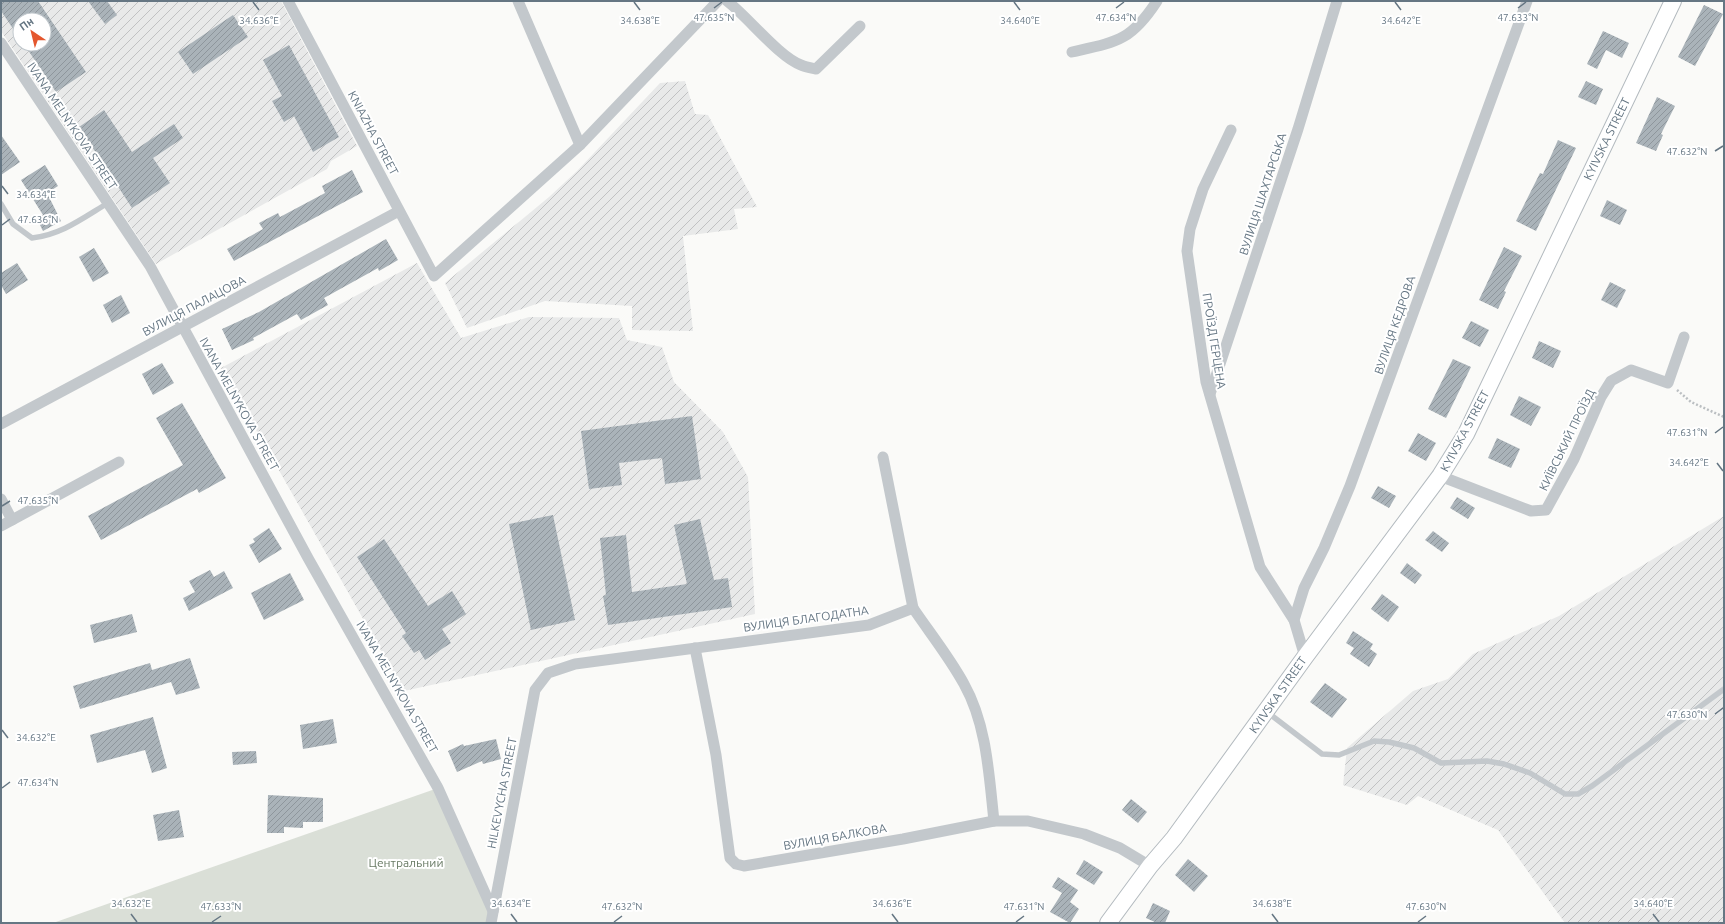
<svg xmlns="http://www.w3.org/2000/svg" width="1725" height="924" font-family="Ubuntu,sans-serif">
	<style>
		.industrial { fill: url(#industrial-furrows); fill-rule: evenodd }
		.green { fill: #dadfd7 }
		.building { fill: url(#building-hatch) }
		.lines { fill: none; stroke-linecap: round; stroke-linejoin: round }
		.secondary-casing { stroke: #b3babf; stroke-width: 18 }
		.path { stroke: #bbbfc2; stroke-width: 2.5; stroke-dasharray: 2 2; stroke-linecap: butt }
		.service { stroke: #c3c8cc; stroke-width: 5.5 }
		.minor { stroke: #c3c8cc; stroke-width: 11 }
		.secondary { stroke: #fff; stroke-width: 16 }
		.ticks { fill: none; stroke: #657683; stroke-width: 1.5 }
		.labels { text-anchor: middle; stroke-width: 4; stroke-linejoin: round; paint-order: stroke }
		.street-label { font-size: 12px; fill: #657683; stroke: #fff }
		.park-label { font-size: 12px; fill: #687a64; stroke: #fff }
		.ticks-label { font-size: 10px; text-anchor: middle; fill: #657683; stroke: #fff; stroke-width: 4; stroke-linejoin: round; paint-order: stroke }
	</style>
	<defs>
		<pattern id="industrial-furrows" width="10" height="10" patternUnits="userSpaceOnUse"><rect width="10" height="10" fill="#e8e9e9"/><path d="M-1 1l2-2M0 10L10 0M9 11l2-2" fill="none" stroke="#c0c1c2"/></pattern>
		<pattern id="building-hatch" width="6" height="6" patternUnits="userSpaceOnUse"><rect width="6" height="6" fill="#aab3b9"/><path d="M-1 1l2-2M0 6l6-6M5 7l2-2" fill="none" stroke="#8e969c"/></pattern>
	</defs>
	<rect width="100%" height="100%" fill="#fafaf8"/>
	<!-- industrial -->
	<g class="industrial">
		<path d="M1,1H281L357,146L331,161L327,169L156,264L1,31ZM20,20H44V44H20Z"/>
		<path d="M685,81L695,114L708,115L757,207L734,209L738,229L683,236L693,331L632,330V306L545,301L467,328L445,283L549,197L577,171L660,83Z"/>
		<path d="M417,263L461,338L529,317L619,318L627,340L662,347L674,382L723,432L748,477L755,614L404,691L221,368Z"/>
		<path d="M1724,516V923H1565L1498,830L1418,796L1407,805L1343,785L1347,748L1413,691L1448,679L1473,654L1559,616Z"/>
	</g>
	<!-- green -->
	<path class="green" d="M438,788L493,911L491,923H53Z"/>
	<!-- building -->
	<g class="building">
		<path d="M1,1H38L86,72L56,92L24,44H44V20H20V39L1,11Z"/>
		<path d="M88,1H107L117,15L105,24Z"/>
		<path d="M1704,5L1723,14L1695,66L1678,57Z"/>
		<path d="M233,15L248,37L193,74L178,52Z"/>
		<path d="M1603,31L1629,43L1622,58L1606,50L1597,69L1587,64Z"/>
		<path d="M289,45L339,137L313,152L294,116L284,122L272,101L282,96L263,60Z"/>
		<path d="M1586,81L1603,89L1596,105L1578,97Z"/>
		<path d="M1657,97L1675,106L1661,134L1663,135L1656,151L1636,143Z"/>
		<path d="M104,110L132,152L174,124L183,138L153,158L170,183L132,208L79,127Z"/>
		<path d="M1,135L20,162L1,175Z"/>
		<path d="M1558,140L1576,148L1536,231L1516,221L1540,173L1543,174Z"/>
		<path d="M45,165L58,186L47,193L61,221L43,231L37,219L43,215L21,180Z"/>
		<path d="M352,170L363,192L234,261L227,249L263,229L259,223L278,213L280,217L325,193L322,186Z"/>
		<path d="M1607,200L1627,210L1620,225L1600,216Z"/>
		<path d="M386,239L398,260L379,271L378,268L324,298L328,305L301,320L297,314L253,338L254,340L232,350L222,329L259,312Z"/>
		<path d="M1504,247L1522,256L1504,291L1506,292L1498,309L1479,300Z"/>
		<path d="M94,248L109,273L93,282L79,257Z"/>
		<path d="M17,263L28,280L6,294L1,285V273Z"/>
		<path d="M1610,282L1626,290L1617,308L1601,300Z"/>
		<path d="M121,295L130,313L112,323L103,305Z"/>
		<path d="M1471,321L1489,330L1480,347L1462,338Z"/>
		<path d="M1539,341L1561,351L1553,368L1532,358Z"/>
		<path d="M1453,359L1471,367L1446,418L1428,409Z"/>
		<path d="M162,363L174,383L153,395L142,374Z"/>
		<path d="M1519,396L1541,407L1531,426L1510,415Z"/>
		<path d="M182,403L226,478L199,493L197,489L101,540L88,516L183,465L156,418Z"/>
		<path d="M692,416L701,479L665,484L662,458L619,463L622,485L589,489L581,431Z"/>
		<path d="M1418,433L1436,443L1426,461L1408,451Z"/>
		<path d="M1497,438L1520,449L1511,468L1488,458Z"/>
		<path d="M1378,486L1396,496L1389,508L1371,498Z"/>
		<path d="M1457,497L1475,508L1468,519L1450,508Z"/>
		<path d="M553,515L575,620L531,630L509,524Z"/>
		<path d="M700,519L714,580L728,578L732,607L608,625L603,596L606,595L600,538L626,535L632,592L687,584L674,525Z"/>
		<path d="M269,528L282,549L259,563L249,545L255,542L253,539Z"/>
		<path d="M1433,531L1449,543L1442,552L1425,540Z"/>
		<path d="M384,539L428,606L452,591L466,614L442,629L451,643L425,660L419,650L414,653L402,636L406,633L357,557Z"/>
		<path d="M1407,563L1422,575L1415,584L1400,573Z"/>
		<path d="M210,570L214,577L224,571L233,588L189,611L183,598L195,592L189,581Z"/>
		<path d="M290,573L304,600L264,620L251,593Z"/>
		<path d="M1382,594L1399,607L1388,622L1371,609Z"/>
		<path d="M132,614L137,632L94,643L90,625Z"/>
		<path d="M1353,631L1373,644L1370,649L1377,654L1369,667L1350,654L1354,648L1346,643Z"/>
		<path d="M190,658L200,688L176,695L171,682L80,709L73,686L150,663L152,670Z"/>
		<path d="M1325,683L1347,699L1332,718L1310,702Z"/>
		<path d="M153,717L167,768L152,773L145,750L97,763L90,735Z"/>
		<path d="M333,719L337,743L303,749L300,725Z"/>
		<path d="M496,739L501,759L483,764L482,761L457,772L448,751L463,744L464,746Z"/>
		<path d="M256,751L257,763L233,765L232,752Z"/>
		<path d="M268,795L323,798V822H303V828L284,827V833H267Z"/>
		<path d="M1131,799L1147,812L1138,823L1122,810Z"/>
		<path d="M179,810L184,837L158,841L153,815Z"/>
		<path d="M1188,859L1208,876L1194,892L1175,875Z"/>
		<path d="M1084,860L1103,872L1094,885L1076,874Z"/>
		<path d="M1058,877L1078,890L1070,902L1079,909L1070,923L1050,912L1062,893L1052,887Z"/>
		<path d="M1153,903L1170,911L1165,923H1157L1146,918Z"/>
	</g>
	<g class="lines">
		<defs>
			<path id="secondary" d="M1108,923L1150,866L1174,838L1305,657L1440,476L1466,434L1673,1"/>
		</defs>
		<!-- secondary casing -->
		<use href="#secondary" class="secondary-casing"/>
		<!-- path -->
		<path class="path" d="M1677,390L1691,402L1724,417"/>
		<!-- service -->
		<g class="service">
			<path d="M1,204L13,224L32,238C61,235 83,218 108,203"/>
			<path d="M1267,712L1322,754L1339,755L1374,741L1389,742L1414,748L1441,763L1487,761L1504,764L1530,773L1565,794H1578L1592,786L1724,689"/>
		</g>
		<!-- minor -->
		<g class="minor">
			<path d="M288,1L434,276L580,145L718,1"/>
			<path d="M518,1L580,145"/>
			<path d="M727,1C748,17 779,57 801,65C805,67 811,68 816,69L860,26"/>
			<path d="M1,43L150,266L308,558L438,788L493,911"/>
			<path d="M1072,52C1117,42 1131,41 1157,1"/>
			<path d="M1231,130L1203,189L1190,229L1187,251L1206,382L1260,567L1294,620"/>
			<path d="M1210,394L1298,129L1337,1"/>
			<path d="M1,424L399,211"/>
			<path d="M1440,476L1531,511L1546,510L1574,459L1601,397L1611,381L1631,370L1668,383L1684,337"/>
			<path d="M1,499L12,520"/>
			<path d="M1,526L119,462"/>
			<path d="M913,608C930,633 950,658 964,684C987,725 989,776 994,821"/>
			<path d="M695,648L716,755L730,858L736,864L744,866L903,839L994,821H1028L1084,834L1120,848L1150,866"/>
			<path d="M1305,657L1294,620L1304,588L1324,548L1350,486L1527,1"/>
			<path d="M491,923L535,690L548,673L575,664L869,625L913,608L883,457"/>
		</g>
		<!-- secondary -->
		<use href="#secondary" class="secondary"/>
	</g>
	<!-- ticks -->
	<path class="ticks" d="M253,2L259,10M634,2L640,10M1014,2L1020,10M1395,2L1401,10M714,8L722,2M1116,8L1124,2M1518,8L1526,2M1715,151L1723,146M2,186L8,194M2,225L10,219M1715,433L1723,427M1717,463L1723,471M2,506L10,501M1715,714L1723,708M2,730L8,738M2,788L10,782M131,914L137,922M511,914L517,922M892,914L898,922M1272,914L1278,922M1653,914L1659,922M212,922L221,916M614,922L622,916M1016,922L1024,916M1418,922L1426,916"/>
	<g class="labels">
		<!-- street labels -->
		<g class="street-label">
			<text transform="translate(72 126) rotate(56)" y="4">IVANA MELNYKOVA STREET</text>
			<text transform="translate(373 133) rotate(62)" y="4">KNIAZHA STREET</text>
			<text transform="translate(1607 139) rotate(-64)" y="4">KYIVSKA STREET</text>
			<text transform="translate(1263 194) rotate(-72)" y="4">ВУЛИЦЯ ШАХТАРСЬКА</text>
			<text transform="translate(194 306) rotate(-28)" y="4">ВУЛИЦЯ ПАЛАЦОВА</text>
			<text transform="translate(1395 325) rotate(-71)" y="4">ВУЛИЦЯ КЕДРОВА</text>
			<text transform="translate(1214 341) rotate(81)" y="4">ПРОЇЗД ГЕРЦЕНА</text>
			<text transform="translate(239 404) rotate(61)" y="4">IVANA MELNYKOVA STREET</text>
			<text transform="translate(1465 431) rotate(-62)" y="4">KYIVSKA STREET</text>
			<text transform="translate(1567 440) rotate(-64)" y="4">КИЇВСЬКИЙ ПРОЇЗД</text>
			<text transform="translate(806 619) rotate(-8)" y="4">ВУЛИЦЯ БЛАГОДАТНА</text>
			<text transform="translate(397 687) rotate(60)" y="4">IVANA MELNYKOVA STREET</text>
			<text transform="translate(1278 695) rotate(-55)" y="4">KYIVSKA STREET</text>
			<text transform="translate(502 793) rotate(-79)" y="4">HILKEVYCHA STREET</text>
			<text transform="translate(835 837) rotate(-10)" y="4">ВУЛИЦЯ БАЛКОВА</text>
		</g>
		<!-- park labels -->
		<g class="park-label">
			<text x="406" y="867">Центральний</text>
		</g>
	</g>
	<g class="ticks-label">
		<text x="714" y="21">47.635°N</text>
		<text x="1116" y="21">47.634°N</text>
		<text x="1518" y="21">47.633°N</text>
		<text x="259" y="24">34.636°E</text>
		<text x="1020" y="24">34.640°E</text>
		<text x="640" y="24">34.638°E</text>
		<text x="1401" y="24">34.642°E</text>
		<text x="1687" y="155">47.632°N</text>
		<text x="36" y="198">34.634°E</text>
		<text x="38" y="223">47.636°N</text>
		<text x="1687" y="436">47.631°N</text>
		<text x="1689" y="466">34.642°E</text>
		<text x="38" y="504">47.635°N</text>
		<text x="1687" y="718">47.630°N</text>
		<text x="36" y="741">34.632°E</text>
		<text x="38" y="786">47.634°N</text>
		<text x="131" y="907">34.632°E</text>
		<text x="511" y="907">34.634°E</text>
		<text x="892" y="907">34.636°E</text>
		<text x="1272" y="907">34.638°E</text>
		<text x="1653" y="907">34.640°E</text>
		<text x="221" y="910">47.633°N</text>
		<text x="622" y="910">47.632°N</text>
		<text x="1024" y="910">47.631°N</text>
		<text x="1426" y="910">47.630°N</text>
	</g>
	<!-- border -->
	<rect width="1725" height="924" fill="none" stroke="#657683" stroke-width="4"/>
	<!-- north arrow -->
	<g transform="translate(32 32) rotate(325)"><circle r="19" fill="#ffffff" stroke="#c1c8cd"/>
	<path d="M0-3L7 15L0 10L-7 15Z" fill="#e4572e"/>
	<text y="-6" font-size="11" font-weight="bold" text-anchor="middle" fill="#657683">Пн</text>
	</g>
</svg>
